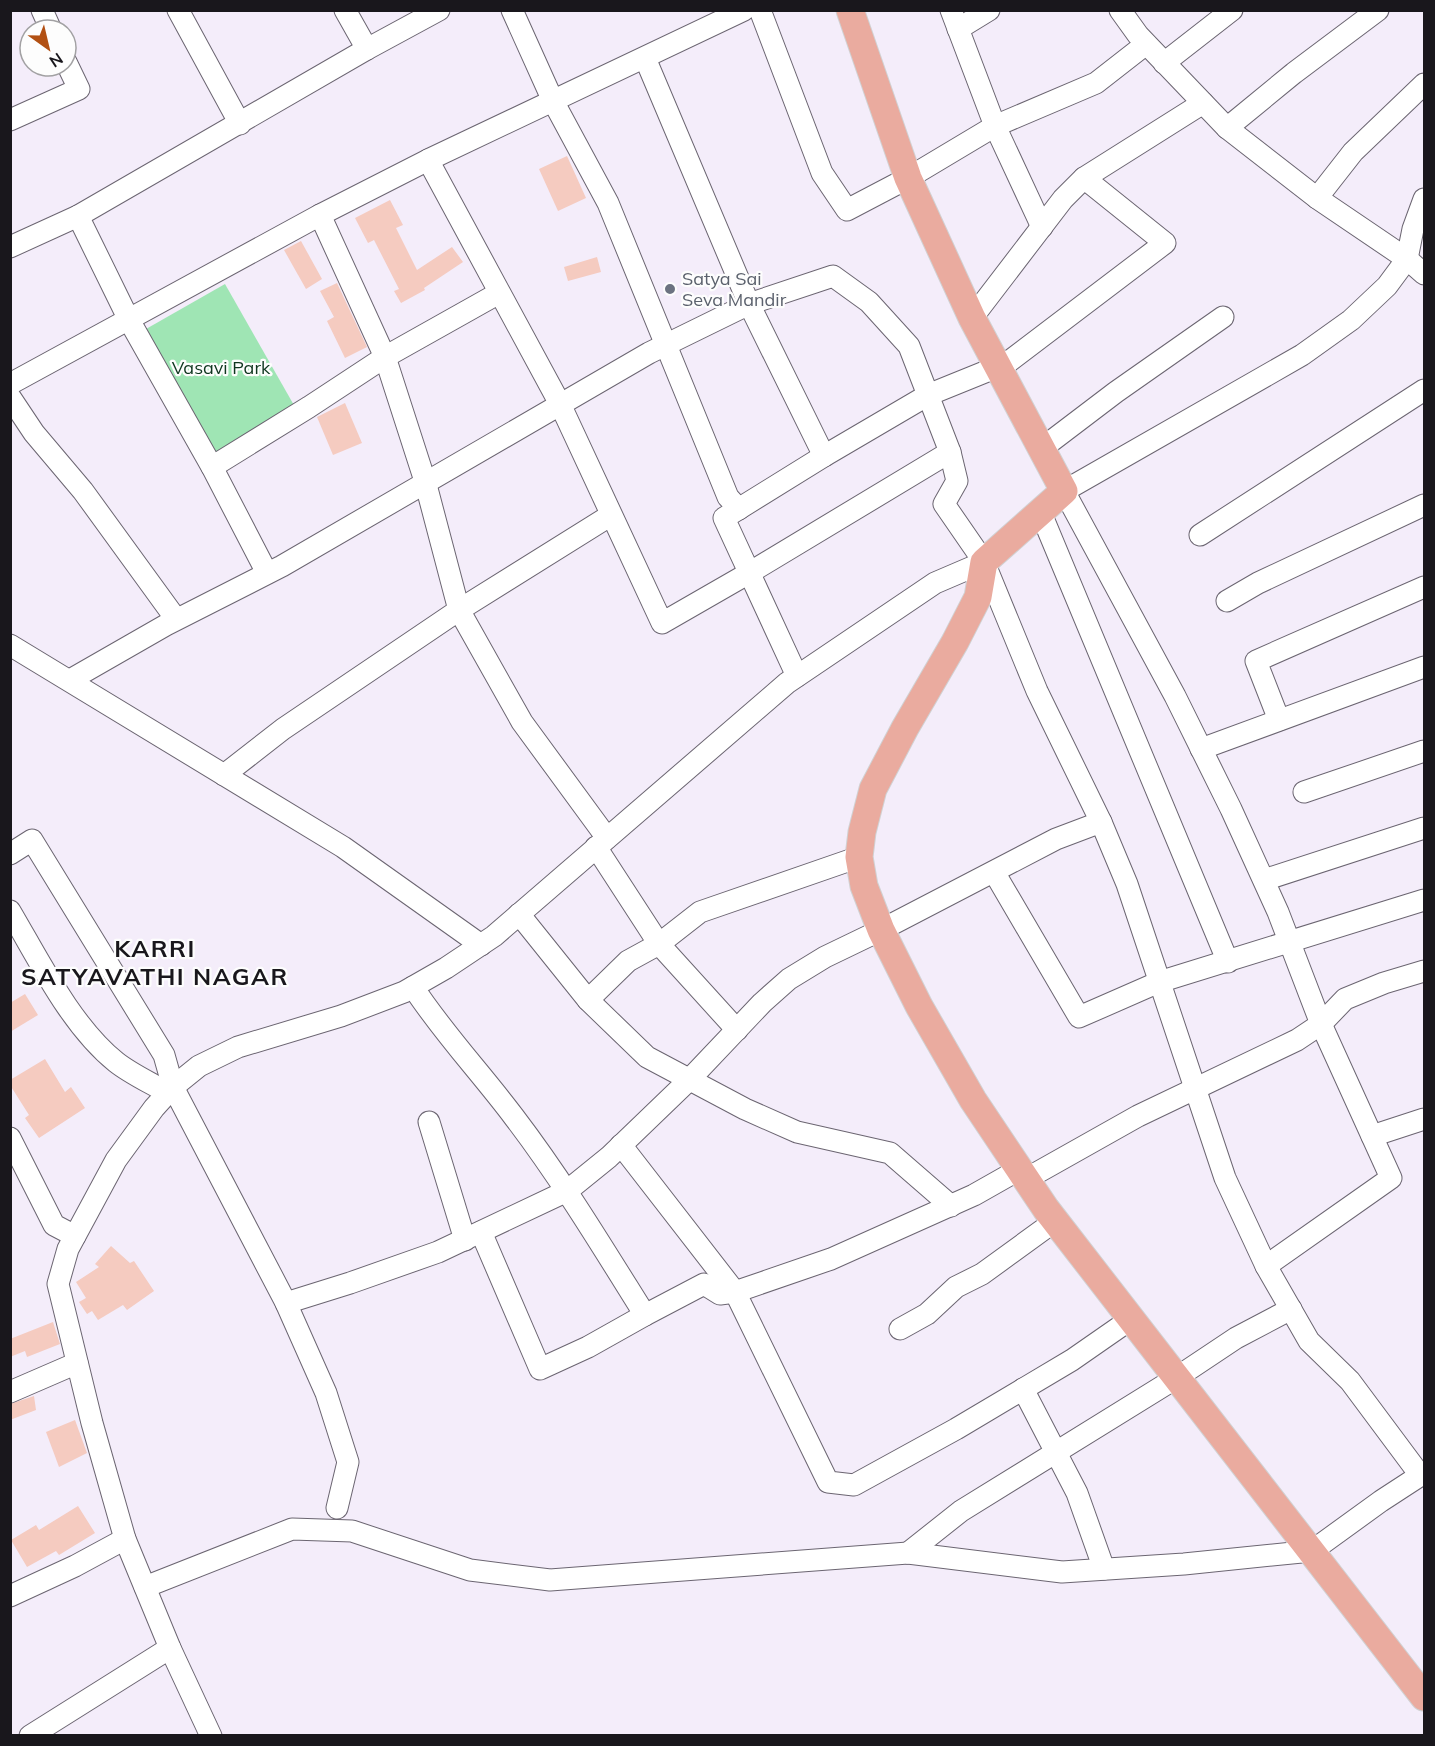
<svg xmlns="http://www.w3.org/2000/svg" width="1435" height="1746" font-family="Mulish,sans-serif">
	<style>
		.green { fill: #9fe5b4 }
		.building { fill: #f5cbc0 }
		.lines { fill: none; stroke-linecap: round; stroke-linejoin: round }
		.minor-casing { stroke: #6b6571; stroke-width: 23 }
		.major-casing { stroke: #d1d1d2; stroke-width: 29 }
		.minor { stroke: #fff; stroke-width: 21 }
		.major { stroke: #eaab9f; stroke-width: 27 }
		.worship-dot { fill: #6b7280; stroke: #fdfdfd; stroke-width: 2 }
		.labels { text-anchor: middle; stroke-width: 4.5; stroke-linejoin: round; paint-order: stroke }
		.worship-label { font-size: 18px; fill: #5b616d; stroke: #fdfdfd; text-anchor: start }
		.park-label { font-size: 18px; fill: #0f361f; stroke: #fdfdfd }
		.district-label { font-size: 24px; font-weight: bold; letter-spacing: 1.5px; fill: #19171c; stroke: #fdfdfd }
	</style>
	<rect width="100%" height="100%" fill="#f4edfa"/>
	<!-- green -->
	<path class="green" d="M225,284L295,407L216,452L146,329Z"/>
	<!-- building -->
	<g class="building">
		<path d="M567,156L586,198L558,211L539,169Z"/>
		<path d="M390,200L403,225L396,228L417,270L452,247L463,262L424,288L425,290L401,303L394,291L399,289L374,240L368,243L355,218Z"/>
		<path d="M301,241L322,279L306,289L284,250Z"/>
		<path d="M597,257L601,272L568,281L564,267Z"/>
		<path d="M337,283L367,347L345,358L327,321L334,317L320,291Z"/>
		<path d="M345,403L362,443L333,455L317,417Z"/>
		<path d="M25,994L38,1015L10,1032V1003Z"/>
		<path d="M45,1059L65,1092L71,1087L85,1108L39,1138L25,1118L29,1115L10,1085V1080Z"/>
		<path d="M111,1246L130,1263L134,1261L154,1291L127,1310L123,1305L98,1320L92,1311L87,1314L79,1302L86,1298L76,1282L99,1267L95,1264Z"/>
		<path d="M53,1322L60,1344L27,1357L25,1351L10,1357V1339Z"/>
		<path d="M34,1396L36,1410L10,1420V1404Z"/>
		<path d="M75,1420L87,1453L59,1467L46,1432Z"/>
		<path d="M78,1506L95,1533L59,1555L56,1551L27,1567L11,1540L36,1525L39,1530Z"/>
	</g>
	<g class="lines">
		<defs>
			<g id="minor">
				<path d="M42,10L51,30"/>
				<path d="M178,10L240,124"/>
				<path d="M345,10L367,49"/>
				<path d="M512,10L553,101L608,203L728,497L739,509"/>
				<path d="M760,10L822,173L847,210L908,178L995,126L1096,83L1146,44"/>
				<path d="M951,10L995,126L1042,227"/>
				<path d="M1120,10L1138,35L1227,128L1317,198L1407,259L1424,274"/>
				<path d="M958,29L989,10"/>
				<path d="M645,58L749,304L824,456"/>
				<path d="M1164,63L1232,10"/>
				<path d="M10,120L79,89L66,62"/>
				<path d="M1227,128L1294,73L1378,10"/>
				<path d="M428,160L560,404L662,623L749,573L950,452"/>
				<path d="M1317,198L1353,152L1424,84"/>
				<path d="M78,216L129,320L212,467L267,573"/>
				<path d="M10,247L78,216L367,49L439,10"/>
				<path d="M972,318L1063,199L1084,178L1203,103"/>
				<path d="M10,384L320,215L428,160L744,10"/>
				<path d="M10,397L34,433L83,491L176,619"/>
				<path d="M1041,449L1116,392L1223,317"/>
				<path d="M212,467L309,407L385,357L499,293"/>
				<path d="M1040,511L1228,962"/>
				<path d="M1200,535L1424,390"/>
				<path d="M1227,601L1258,583L1424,505"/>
				<path d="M10,645L343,847L481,945"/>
				<path d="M797,676L724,518L824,456L928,395L1007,363L1165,243L1084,178"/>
				<path d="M70,680L166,625L282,566L649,353L749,304L833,276L869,302L909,346L950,452L957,481L944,504L984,562L1037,691L1101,822L1127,884L1225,1178L1266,1266L1309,1341L1350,1381L1420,1475"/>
				<path d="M1279,720L1256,661L1424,587"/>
				<path d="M1201,749L1424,667"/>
				<path d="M224,775L283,729L459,610L425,481L385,357L320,215"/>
				<path d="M1304,792L1424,751"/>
				<path d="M607,838L522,722L459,610L611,515"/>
				<path d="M596,847L659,944L737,1030"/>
				<path d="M10,854L32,840L164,1055L173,1087L286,1303L326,1393L348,1462L337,1508"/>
				<path d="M994,872L1079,1017L1159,982L1424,900"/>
				<path d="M1264,880L1424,828"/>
				<path d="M10,911C39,960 71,1026 116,1062C131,1074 151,1083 168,1093"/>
				<path d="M519,914L588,1000L647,1057L745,1109L797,1132L890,1153L951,1206"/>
				<path d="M413,987C443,1033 481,1073 514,1117C562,1180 603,1248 645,1315L704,1284L720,1294L735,1292L831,1259L974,1195L1020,1169"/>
				<path d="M588,1000L628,961L659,944L700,912L859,857"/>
				<path d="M429,1122L465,1240"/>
				<path d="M1372,1136L1424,1119"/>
				<path d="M10,1138L54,1225L75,1236"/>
				<path d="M621,1145L735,1292L828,1482L854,1485L956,1429L1072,1360L1131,1319"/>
				<path d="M1026,1179L1138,1116L1297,1040L1321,1024L1345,999L1384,983L1424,971"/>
				<path d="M481,1232L540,1369L588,1347L645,1315"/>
				<path d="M1266,1266L1391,1178L1321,1024L1278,912L1231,809L1175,696L1064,491L1302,355L1351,320L1387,286L1407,259L1413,229L1424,199"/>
				<path d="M286,1303L350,1283L438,1252L567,1191L609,1157L689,1080L762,1003L789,979L825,957L881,930L1056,839L1101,822"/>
				<path d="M900,1329L927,1314L956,1287L982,1274L1055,1221"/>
				<path d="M1023,1389L1077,1493L1104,1569"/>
				<path d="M10,1392L77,1363"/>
				<path d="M908,1553L961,1511L1176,1378L1236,1338L1291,1309"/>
				<path d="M145,1587L292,1529L352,1531L470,1570L550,1580L908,1553L1062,1572L1184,1564L1312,1551L1381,1501L1424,1473"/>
				<path d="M10,1596L75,1566L125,1539"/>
				<path d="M30,1736L170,1648"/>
				<path d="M211,1736L170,1648L125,1539L92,1423L58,1284L68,1249L116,1160L154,1108L173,1087L199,1066L238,1047L341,1016L404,992L446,968L494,936L787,683L935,583L984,562"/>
			</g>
			<path id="major" d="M850,10L908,178L972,318L1064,491L984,562L978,597L955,642L905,728L873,789L862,832L859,857L864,886L881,930L919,1006L973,1100L1046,1209L1424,1697"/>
		</defs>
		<!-- minor casing -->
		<use href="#minor" class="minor-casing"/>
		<!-- major casing -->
		<use href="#major" class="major-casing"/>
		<!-- minor -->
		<use href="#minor" class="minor"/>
		<!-- major -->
		<use href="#major" class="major"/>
	</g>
	<!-- markers -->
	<circle class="worship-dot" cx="670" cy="289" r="6"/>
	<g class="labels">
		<!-- worship labels -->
		<g class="worship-label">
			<text x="682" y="285">Satya Sai<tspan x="682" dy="21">Seva Mandir</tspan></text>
		</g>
		<!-- park labels -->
		<g class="park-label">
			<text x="221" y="374">Vasavi Park</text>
		</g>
		<!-- district labels -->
		<g class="district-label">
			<text x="155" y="957">KARRI<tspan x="155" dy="28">SATYAVATHI NAGAR</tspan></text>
		</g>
	</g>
	<!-- border -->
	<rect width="1435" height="1746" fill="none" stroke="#19171c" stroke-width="24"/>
	<!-- north arrow -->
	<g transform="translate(48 48) rotate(146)"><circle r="28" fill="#fdfdfd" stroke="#a2a1a3" stroke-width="1.5"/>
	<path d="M0-4.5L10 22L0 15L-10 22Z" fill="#b25013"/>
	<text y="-9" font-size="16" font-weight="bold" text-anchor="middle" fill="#19171c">N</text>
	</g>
</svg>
